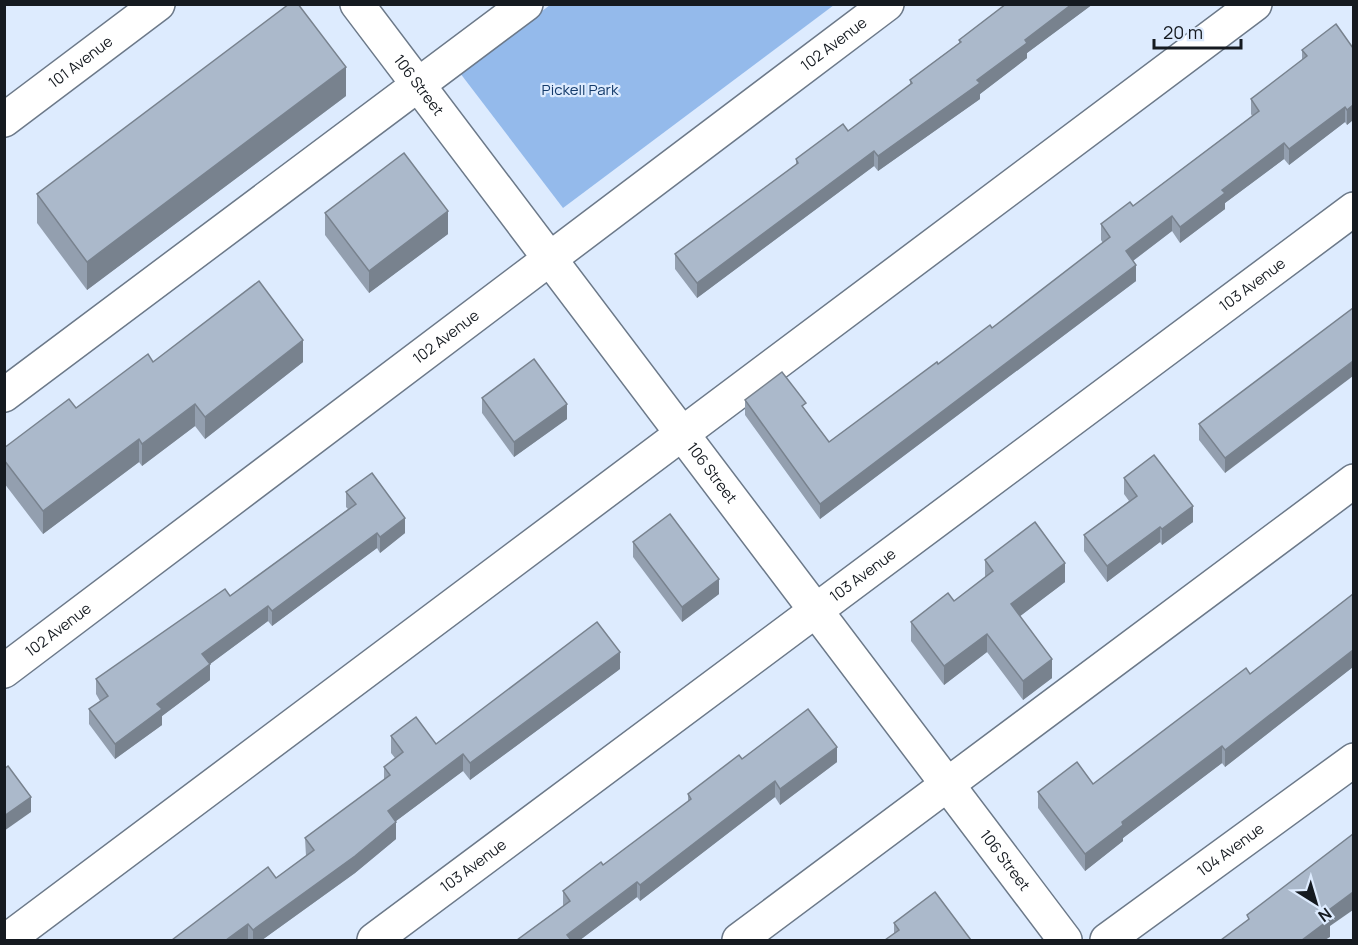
<svg xmlns="http://www.w3.org/2000/svg" width="1358" height="945" font-family="Manrope,sans-serif">
	<style>
		.green { fill: #94baeb }
		.lines { fill: none; stroke-linecap: round; stroke-linejoin: round }
		.minor-casing { stroke: #6c7989; stroke-width: 36 }
		.minor { stroke: #fff; stroke-width: 33 }
		.wall { fill: #939faf }
		.shaded-wall { fill: #78828e }
		.building { fill: #abb9cb; stroke: #78828e; stroke-width: 1.5 }
		.labels { text-anchor: middle; stroke-width: 4.5; stroke-linejoin: round; paint-order: stroke }
		.street-label { font-size: 15px; fill: #151a20; stroke: #ddebfe }
		.park-label { font-size: 15px; fill: #143b6b; stroke: #ddebfe }
	</style>
	<rect width="100%" height="100%" fill="#ddebfe"/>
	<!-- green -->
	<path class="green" d="M550,5H834L563,208L460,73Z"/>
	<g class="lines">
		<defs>
			<g id="minor">
				<path id="s1" d="M357,4L1065,940"/>
				<path id="s2" d="M4,120L158,4"/>
				<path d="M4,395L526,4"/>
				<path id="s3" d="M4,671L887,4"/>
				<path d="M7,940L1255,4"/>
				<path id="s4" d="M374,940L1354,209"/>
				<path d="M739,940L1354,481"/>
				<path id="s5" d="M1107,940L1354,760"/>
			</g>
		</defs>
		<!-- minor casing -->
		<use href="#minor" class="minor-casing"/>
		<!-- minor -->
		<use href="#minor" class="minor"/>
	</g>
	<!-- wall -->
	<g class="wall">
		<path d="M1006,4H1093L1027,53V58L980,94V99L878,171L874,166L697,298L675,269V254L796,165V159L848,131L910,85V80L959,43V40Z"/>
		<path d="M1353,48V120L1347,125L1345,122L1289,165L1284,159L1225,203V209L1180,243L1172,231L1133,261L1136,281L820,519L745,415V400L806,412L829,442L938,364L992,328L1103,243L1101,240V224L1133,206L1252,116L1251,114V99L1302,60V50Z"/>
		<path d="M346,96L87,290L37,223V194Z"/>
		<path d="M325,213L448,234L369,293L325,235Z"/>
		<path d="M1353,308L1225,473L1199,440V424Z"/>
		<path d="M153,362H303L205,439L195,426L142,466L139,462L43,534L4,483V448L76,408Z"/>
		<path d="M482,398L567,419L514,457L482,413Z"/>
		<path d="M1124,478L1193,522L1162,545L1160,542L1107,582L1084,551V535L1129,501L1124,494Z"/>
		<path d="M346,492L405,533L380,553L377,548L272,626L268,621L210,664V680L162,716V725L115,759L89,724V709L100,701L96,694V679L230,596L348,509L346,507Z"/>
		<path d="M633,542L719,594L682,622L633,557Z"/>
		<path d="M985,560L1065,582L1020,616L1052,678L1023,700L987,652L944,685L911,641V622L954,601L985,578Z"/>
		<path d="M1353,594V667L1225,767L1222,763L1123,838V841L1085,871L1038,808V792L1093,784L1250,674Z"/>
		<path d="M620,669L470,780L463,771L396,821V839L355,873L262,940H172L276,878L306,856L305,838L384,780V767L395,758L391,753V736L436,744Z"/>
		<path d="M742,759L837,762L780,805L775,797L640,901L637,897L580,940H517L563,906V891L603,865L688,802V794Z"/>
		<path d="M894,923L971,940L894,933Z"/>
	</g>
	<!-- shaded-wall -->
	<g class="shaded-wall">
		<path d="M1072,4H1093L1027,53V58L980,94V99L878,171V156L977,80L1025,40Z"/>
		<path d="M346,67V96L87,290V262Z"/>
		<path d="M1353,105V120L1347,125V110Z"/>
		<path d="M1345,107V122L1289,165V149Z"/>
		<path d="M1284,143V159L1225,203V209L1180,243V227L1222,190Z"/>
		<path d="M874,151V166L697,298V283Z"/>
		<path d="M448,211V234L369,293V271Z"/>
		<path d="M1172,216V231L1126,266V251Z"/>
		<path d="M1136,265V281L820,519V504Z"/>
		<path d="M303,340V362L205,439V417Z"/>
		<path d="M1353,361V376L1225,473V458Z"/>
		<path d="M195,404V426L142,466V444Z"/>
		<path d="M567,404V419L514,457V442Z"/>
		<path d="M139,439V462L43,534V511Z"/>
		<path d="M1193,506V522L1162,545V529Z"/>
		<path d="M405,518V533L380,553V537Z"/>
		<path d="M1160,527V542L1107,582V566Z"/>
		<path d="M377,533V548L272,626V611Z"/>
		<path d="M1065,563V582L1011,623V604Z"/>
		<path d="M719,579V594L682,622V607Z"/>
		<path d="M268,606V621L202,670V654Z"/>
		<path d="M987,634V652L944,685V666Z"/>
		<path d="M1353,650V667L1225,767V750Z"/>
		<path d="M620,652V669L470,780V763Z"/>
		<path d="M1052,659V678L1023,700V681Z"/>
		<path d="M210,664V680L162,716V725L115,759V744L157,704Z"/>
		<path d="M1222,746V763L1123,838V841L1085,871V854L1122,822Z"/>
		<path d="M837,747V762L780,805V789Z"/>
		<path d="M463,754V771L388,827V811Z"/>
		<path d="M775,781V797L640,901V885Z"/>
		<path d="M31,797V812L4,831V816Z"/>
		<path d="M396,822V839L355,873L262,940H253V930Z"/>
		<path d="M637,882V897L580,940H567V935Z"/>
		<path d="M1353,892V910L1330,926V937L1325,940H1302L1325,913Z"/>
		<path d="M248,924V940H226Z"/>
	</g>
	<!-- building -->
	<g class="building">
		<path d="M289,4H298L346,67L87,262L37,194Z"/>
		<path d="M1006,4H1072L1025,40L1027,43L977,80L980,83L878,156L874,151L697,283L675,254L798,163L796,159L843,124L848,131L912,83L910,80L961,42L959,40Z"/>
		<path d="M1336,24L1353,48V105L1347,110L1345,107L1289,149L1284,143L1222,190L1225,193L1180,227L1172,216L1126,251L1136,265L820,504L745,400L782,372L806,403L802,406L829,442L937,362L938,364L990,325L992,328L1110,237L1101,224L1130,202L1133,206L1259,111L1251,99L1307,56L1302,50Z"/>
		<path d="M404,153L448,211L369,271L325,213Z"/>
		<path d="M259,281L303,340L205,417L195,404L142,444L139,439L43,511L4,460V448L69,399L76,408L148,354L153,362Z"/>
		<path d="M1353,308V361L1225,458L1199,424Z"/>
		<path d="M534,359L567,404L514,442L482,398Z"/>
		<path d="M1154,455L1193,506L1162,529L1160,527L1107,566L1084,535L1137,496L1124,478Z"/>
		<path d="M372,473L405,518L380,537L377,533L272,611L268,606L202,654L210,664L157,704L162,709L115,744L89,709L108,696L96,679L225,589L230,596L356,504L346,492Z"/>
		<path d="M670,514L719,579L682,607L633,542Z"/>
		<path d="M1035,522L1065,563L1011,604L1052,659L1023,681L987,634L944,666L911,622L948,593L954,601L993,571L985,560Z"/>
		<path d="M1353,594V650L1225,750L1222,746L1122,822L1123,825L1085,854L1038,792L1077,762L1093,784L1246,668L1250,674Z"/>
		<path d="M597,622L620,652L470,763L463,754L388,811L396,822L355,856L253,930L248,924L226,940H172L268,867L276,878L314,850L305,838L390,775L384,767L403,752L391,736L416,717L436,744Z"/>
		<path d="M808,709L837,747L780,789L775,781L640,885L637,882L567,935L571,940H517L570,901L563,891L601,862L603,865L691,799L688,794L739,755L742,759Z"/>
		<path d="M8,766L31,797L4,816V769Z"/>
		<path d="M1353,834V892L1325,913L1330,919L1302,940H1221L1249,919L1247,915Z"/>
		<path d="M935,892L971,940H885L899,930L894,923Z"/>
	</g>
	<g class="labels">
		<!-- street labels -->
		<g class="street-label">
			<text dy="5" stroke="none"><textPath href="#s3" startOffset="1040">102 Avenue</textPath></text>
			<text dy="5" stroke="none"><textPath href="#s2" startOffset="96">101 Avenue</textPath></text>
			<text dy="5" stroke="none"><textPath href="#s1" startOffset="102">106 Street</textPath></text>
			<text dy="5" stroke="none"><textPath href="#s4" startOffset="1096">103 Avenue</textPath></text>
			<text dy="5" stroke="none"><textPath href="#s3" startOffset="554">102 Avenue</textPath></text>
			<text dy="5" stroke="none"><textPath href="#s1" startOffset="588">106 Street</textPath></text>
			<text dy="5" stroke="none"><textPath href="#s4" startOffset="610">103 Avenue</textPath></text>
			<text dy="5" stroke="none"><textPath href="#s3" startOffset="68">102 Avenue</textPath></text>
			<text dy="5" stroke="none"><textPath href="#s5" startOffset="153">104 Avenue</textPath></text>
			<text dy="5" stroke="none"><textPath href="#s1" startOffset="1074">106 Street</textPath></text>
			<text dy="5" stroke="none"><textPath href="#s4" startOffset="124">103 Avenue</textPath></text>
		</g>
		<!-- park labels -->
		<g class="park-label">
			<text x="580" y="95">Pickell Park</text>
		</g>
	</g>
	<!-- border -->
	<rect width="1358" height="945" fill="none" stroke="#151a20" stroke-width="12"/>
	<!-- north arrow -->
	<g transform="translate(1316 903) rotate(143)" stroke="#ddebfe" stroke-width="4.5" paint-order="stroke">
	<path d="M0-4.5L10 22L0 15L-10 22Z" fill="#151a20"/>
	<text y="-9" font-size="16" font-weight="bold" text-anchor="middle" fill="#151a20">N</text>
	</g>
	<!-- scale -->
	<path d="M1154 39v9h87v-9" fill="none" stroke="#151a20" stroke-width="3"/>
	<text x="1163" y="39" font-size="18" fill="#151a20" stroke="#ddebfe" stroke-width="4.5" paint-order="stroke">20 m</text>
</svg>
